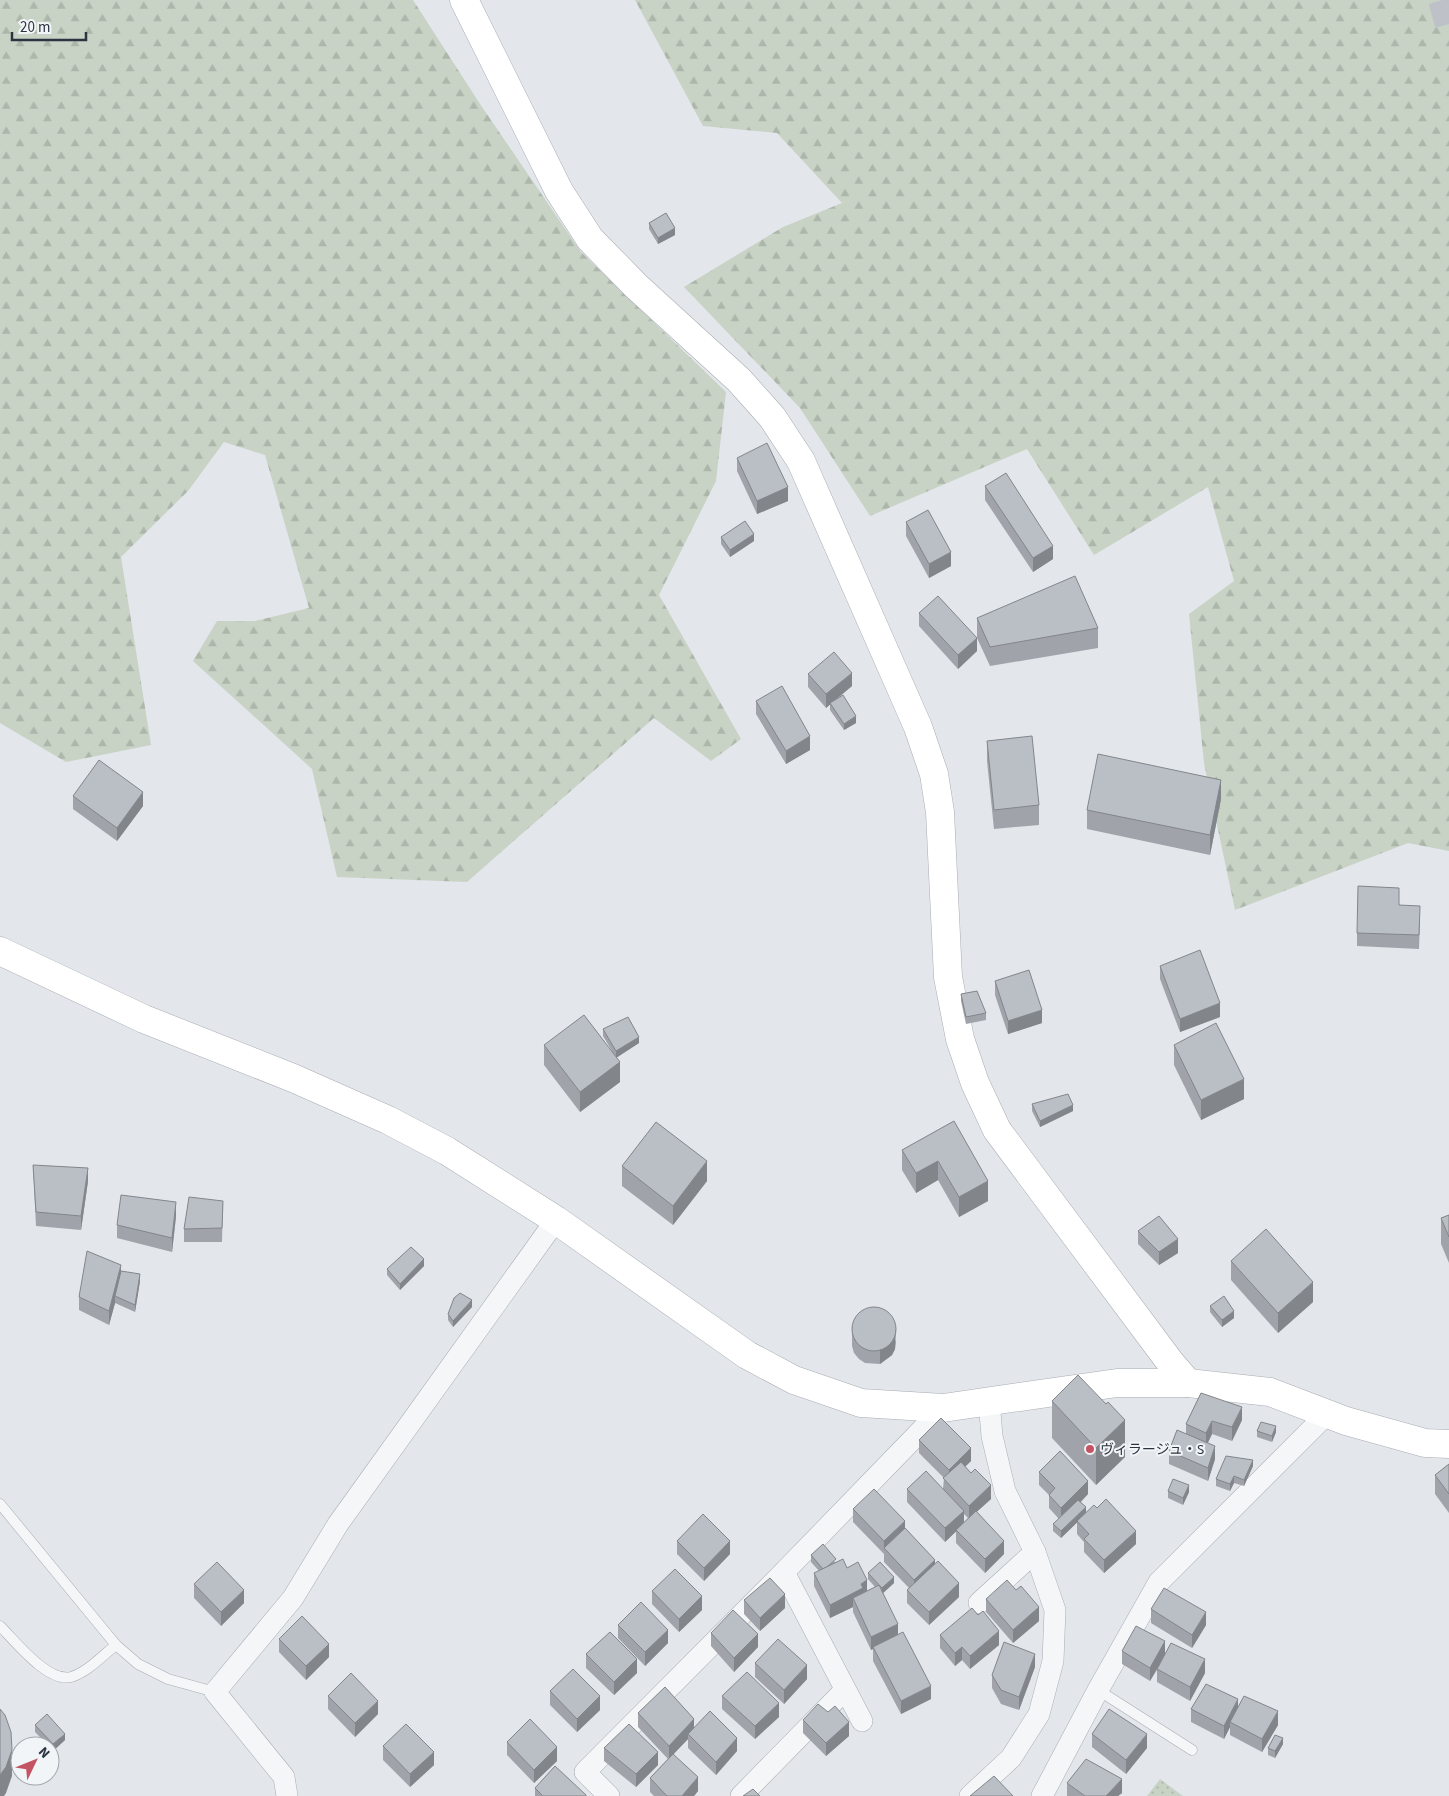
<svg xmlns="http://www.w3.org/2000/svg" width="1449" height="1796" font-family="'Source Sans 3','Noto Sans JP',sans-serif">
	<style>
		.grass { fill: url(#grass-dots) }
		.forest { fill: url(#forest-firs) }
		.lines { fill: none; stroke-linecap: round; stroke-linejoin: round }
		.secondary-tunnel { stroke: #bec2c8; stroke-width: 28; stroke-dasharray: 28 14; stroke-linecap: butt }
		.lane-casing { stroke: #a8adb4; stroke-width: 11 }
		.street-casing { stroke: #a8adb4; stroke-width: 22 }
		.secondary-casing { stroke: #a8adb4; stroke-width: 29 }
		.lane { stroke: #f5f6f8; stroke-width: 10 }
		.street { stroke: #f5f6f8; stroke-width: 21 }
		.secondary { stroke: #fff; stroke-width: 28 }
		.wall { fill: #a0a4aa; fill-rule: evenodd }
		.shaded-wall { fill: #82868b }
		.building { fill: #babfc6; stroke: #82868b }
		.poi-dot { fill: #c45364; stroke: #f2f5f7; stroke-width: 2 }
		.labels { text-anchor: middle; stroke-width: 4; stroke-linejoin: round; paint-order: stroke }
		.poi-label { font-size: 14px; fill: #2c3441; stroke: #f2f5f7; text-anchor: start }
	</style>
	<defs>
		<pattern id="grass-dots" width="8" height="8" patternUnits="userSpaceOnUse" patternTransform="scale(1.25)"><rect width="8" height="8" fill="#c8d3c5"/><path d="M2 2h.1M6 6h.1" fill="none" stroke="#acb6aa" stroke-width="1.8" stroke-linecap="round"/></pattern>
		<pattern id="forest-firs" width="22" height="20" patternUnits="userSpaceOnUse" patternTransform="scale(1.25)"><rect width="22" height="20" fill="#c8d3c5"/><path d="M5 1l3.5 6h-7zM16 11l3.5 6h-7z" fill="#acb6aa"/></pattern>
	</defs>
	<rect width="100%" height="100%" fill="#e3e6ea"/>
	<!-- grass -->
	<path class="grass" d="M1160,1779L1183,1796H1147Z"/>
	<!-- forest -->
	<g class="forest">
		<path d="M0,0H413L480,104L581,252L726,392L716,481L659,595L741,739L711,761L654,718L467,882L337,877L312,769L193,661L217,621H255L309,608L265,455L224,442L188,491L121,557L151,745L66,762L0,723Z"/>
		<path d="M635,0H1449V851L1408,843L1235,910L1204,763L1189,614L1234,581L1208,487L1094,555L1027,449L870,516L800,408L684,287L783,227L842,203L777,133L703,126Z"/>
	</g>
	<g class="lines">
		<!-- secondary-tunnel -->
		<path class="secondary-tunnel" d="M1442,0L1449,24"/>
		<defs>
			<g id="lane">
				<path d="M0,1504L116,1645L138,1664L168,1679L215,1692"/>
				<path d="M0,1626C15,1641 48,1683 71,1677C88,1672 103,1655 116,1645"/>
				<path d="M1098,1690L1192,1750"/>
			</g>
			<g id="street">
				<path d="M784,1572L862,1721"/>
				<path d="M979,1603L1035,1552"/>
				<path d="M287,1796L284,1777L215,1692L293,1598L338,1524L556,1220"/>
				<path d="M609,1796L585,1772L784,1572L943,1408"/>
				<path d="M741,1796L845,1690"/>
				<path d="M970,1796L1011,1758L1039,1714L1053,1661L1055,1610L1035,1552L1005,1491L992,1436L989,1401"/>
				<path d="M1042,1796L1098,1690L1159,1582L1328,1413"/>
			</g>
			<g id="secondary">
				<path d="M464,0L559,191L590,239L636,286L739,380L772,417L801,461L918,727L934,774L940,812L948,977L960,1039L975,1083L997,1130L1170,1362L1188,1383"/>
				<path d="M0,951L144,1019L293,1078L388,1120L447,1151L556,1220L747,1355L794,1380L861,1403L943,1408L1117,1383H1188L1270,1392L1346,1421L1425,1443L1449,1444"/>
			</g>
		</defs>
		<!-- lane casing -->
		<use href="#lane" class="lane-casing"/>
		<!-- street casing -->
		<use href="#street" class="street-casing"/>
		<!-- secondary casing -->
		<use href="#secondary" class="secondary-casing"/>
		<!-- lane -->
		<use href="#lane" class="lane"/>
		<!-- street -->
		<use href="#street" class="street"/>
		<!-- secondary -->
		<use href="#secondary" class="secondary"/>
	</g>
	<!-- wall -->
	<g class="wall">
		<path d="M649,223L675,235L658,244L649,229Z"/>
		<path d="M737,458L788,501L757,514L737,471Z"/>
		<path d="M985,486L1053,559L1033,572L985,500Z"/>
		<path d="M906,522L951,566L929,578L906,536Z"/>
		<path d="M721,537L754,541L730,557L721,544Z"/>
		<path d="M919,613L977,651L958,669L919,626Z"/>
		<path d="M977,618L1098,628V648L990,666L977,638Z"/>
		<path d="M808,674L852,686L836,699L856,723L844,730L830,710V704L826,708L808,687Z"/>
		<path d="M756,701L810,750L786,764L756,714Z"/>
		<path d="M987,741L1039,805V825L994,829L987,761Z"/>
		<path d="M73,796L143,806L117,841L73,809Z"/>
		<path d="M1221,799L1210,855L1087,829V810Z"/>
		<path d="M1420,919L1419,949L1357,946V933Z"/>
		<path d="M1160,966L1220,1017L1180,1032L1160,979Z"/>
		<path d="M995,981L1042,1023L1008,1034L995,995Z"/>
		<path d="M961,994L986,1013V1020L966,1024L961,1001Z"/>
		<path d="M603,1029L639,1043L617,1057L620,1082L580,1112L544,1065V1045L612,1051L603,1036Z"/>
		<path d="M1174,1045L1244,1099L1201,1120L1174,1065Z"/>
		<path d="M1032,1104L1073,1111L1040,1127L1032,1111Z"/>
		<path d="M954,1121L988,1201L959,1217L938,1180L916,1193L902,1170V1150Z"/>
		<path d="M33,1165L88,1181L81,1230L36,1226Z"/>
		<path d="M622,1166L707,1181L673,1225L622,1186Z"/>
		<path d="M223,1201L222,1242H184V1229Z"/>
		<path d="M1449,1215V1263L1441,1244V1218Z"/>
		<path d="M176,1216L172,1252L117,1238V1225Z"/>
		<path d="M1138,1231L1178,1253L1159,1265L1138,1244Z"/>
		<path d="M1231,1261L1313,1302L1278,1333L1231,1280Z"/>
		<path d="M424,1266L400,1290L387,1275V1269Z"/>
		<path d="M121,1271L140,1281L135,1312L115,1303L109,1325L79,1310V1297Z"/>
		<path d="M1210,1306L1234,1318L1222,1327L1210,1312Z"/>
		<path d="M472,1307L453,1327L448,1320V1314Z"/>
		<path d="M852,1326L896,1341L895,1349L892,1355L880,1364L865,1363L859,1359L854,1353L852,1346Z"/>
		<path d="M1201,1393L1242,1420L1232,1441L1212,1434L1208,1443L1215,1459L1208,1481L1169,1464V1451L1186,1433V1424Z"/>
		<path d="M1052,1401L1106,1404L1125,1457L1096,1485L1052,1438Z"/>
		<path d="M1257,1431L1276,1432L1272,1442L1257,1437Z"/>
		<path d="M919,1440L971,1461L965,1466L991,1499L976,1512L1004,1554L985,1573L956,1543V1531L945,1542L907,1502V1489H943L944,1478L919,1453ZM964,1514L968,1518L964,1523Z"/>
		<path d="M1449,1464V1513L1435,1494V1475Z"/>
		<path d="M1253,1466L1244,1486L1234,1483L1230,1491L1216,1486V1479Z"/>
		<path d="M1039,1472L1088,1494L1081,1502L1086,1513L1136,1544L1104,1573L1084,1552V1542L1077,1534V1522L1061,1538L1053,1531V1524L1059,1519L1049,1508V1495L1039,1485Z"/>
		<path d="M1168,1491L1189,1492L1183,1505L1168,1498Z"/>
		<path d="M853,1509L905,1528L935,1564L959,1597L929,1625L907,1603V1590L909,1588L884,1562V1554L853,1522Z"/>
		<path d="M677,1541L730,1554L704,1581L677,1554Z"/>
		<path d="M811,1555L836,1562L847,1568L867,1591L875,1587L868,1579V1573L894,1583L883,1593L898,1634L931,1699L901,1714L873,1661V1649L871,1650L853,1612V1607L830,1618L814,1586V1573L819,1571L811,1562Z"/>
		<path d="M194,1584L244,1603L221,1626L194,1598Z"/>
		<path d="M1016,1590L1039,1621L1013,1643L986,1612V1599Z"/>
		<path d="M652,1591L702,1610L679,1632L652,1604Z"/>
		<path d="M744,1600L785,1608L760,1631L744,1614Z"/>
		<path d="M1151,1609L1206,1625L1192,1648L1151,1623Z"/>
		<path d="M618,1625L668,1643L645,1666L618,1638Z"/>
		<path d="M711,1633L758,1647L734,1672L711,1646Z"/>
		<path d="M940,1635L999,1645L970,1669L962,1660L955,1666L940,1648Z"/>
		<path d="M279,1639L329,1657L306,1680L279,1652Z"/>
		<path d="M1122,1651L1165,1654L1205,1673L1190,1701L1157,1682V1670L1150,1681L1122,1664Z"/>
		<path d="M586,1654L637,1673L614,1695L586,1668Z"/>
		<path d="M755,1663L807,1679L784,1704L755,1677Z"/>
		<path d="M1035,1667L1019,1710L1001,1704L992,1688V1675Z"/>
		<path d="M550,1691L600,1710L577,1732L550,1705Z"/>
		<path d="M328,1696L378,1714L355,1737L328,1709Z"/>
		<path d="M722,1696L779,1717L755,1739L722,1709Z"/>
		<path d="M1238,1707L1278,1725L1262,1752L1230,1735V1727L1224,1739L1191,1722V1709Z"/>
		<path d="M638,1713L694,1728L737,1751L716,1775L688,1748V1739L673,1754L698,1791L694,1796H654L650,1792V1778L668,1759L638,1727Z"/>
		<path d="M803,1720L849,1736L826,1756L803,1733Z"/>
		<path d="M35,1725L65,1740L53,1751L50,1747V1746H49L35,1732Z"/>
		<path d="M1092,1734L1147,1748L1126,1774L1092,1747Z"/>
		<path d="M507,1742L557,1761L534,1783L507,1755Z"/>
		<path d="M1283,1744L1275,1758L1268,1755V1748Z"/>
		<path d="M383,1746L434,1765L410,1787L383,1760Z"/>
		<path d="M604,1748L658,1765L636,1787L604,1761Z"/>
		<path d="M1067,1783L1122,1793L1118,1796H1067Z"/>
		<path d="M535,1788L586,1796H535Z"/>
	</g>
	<!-- shaded-wall -->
	<g class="shaded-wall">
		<path d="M675,228V235L658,244V238Z"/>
		<path d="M788,487V501L757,514V501Z"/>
		<path d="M754,534V541L730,557V550Z"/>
		<path d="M1053,546V559L1033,572V558Z"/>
		<path d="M951,552V566L929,578V564Z"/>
		<path d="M977,638V651L958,669V655Z"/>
		<path d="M852,673V686L826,708V694Z"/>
		<path d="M856,716V723L844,730V724Z"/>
		<path d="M810,736V750L786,764V751Z"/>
		<path d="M1221,780V799L1210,855V835Z"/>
		<path d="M143,792V806L117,841V828Z"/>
		<path d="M1220,1003V1017L1180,1032V1019Z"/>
		<path d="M1042,1010V1023L1008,1034V1021Z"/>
		<path d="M639,1037V1043L616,1058V1051Z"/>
		<path d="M620,1062V1082L580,1112V1092Z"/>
		<path d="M1244,1079V1099L1201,1120V1100Z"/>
		<path d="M1073,1105V1111L1040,1127V1121Z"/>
		<path d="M707,1161V1181L673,1225V1206Z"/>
		<path d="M938,1161V1180L916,1193V1173Z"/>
		<path d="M88,1168V1181L81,1230V1216Z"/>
		<path d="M988,1181V1201L959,1217V1197Z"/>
		<path d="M176,1202V1216L172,1252V1238Z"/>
		<path d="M1178,1239V1253L1159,1265V1252Z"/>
		<path d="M424,1259V1266L400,1290V1284Z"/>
		<path d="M121,1265V1278L115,1296V1303L109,1325V1311Z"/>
		<path d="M140,1274V1281L135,1312V1305Z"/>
		<path d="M1313,1282V1302L1278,1333V1313Z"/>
		<path d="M472,1300V1307L453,1327V1321Z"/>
		<path d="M1234,1311V1318L1222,1327V1320Z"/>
		<path d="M896,1328L895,1349L892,1355L880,1364V1350Z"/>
		<path d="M1242,1407V1420L1232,1441V1427Z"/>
		<path d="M1125,1420V1457L1096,1485V1448Z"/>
		<path d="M1212,1421V1434L1206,1446V1433Z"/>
		<path d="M1276,1426V1432L1272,1442V1436Z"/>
		<path d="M1215,1446V1459L1208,1481V1468Z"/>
		<path d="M971,1448V1461L949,1483V1470Z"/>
		<path d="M1253,1460V1466L1244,1486V1480Z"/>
		<path d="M1234,1476V1483L1230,1491V1484Z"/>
		<path d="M1088,1481V1494L1061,1521V1508Z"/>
		<path d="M991,1485V1499L969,1519V1506Z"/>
		<path d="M1189,1485V1492L1183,1505V1498Z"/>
		<path d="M1086,1507V1514L1061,1538V1531Z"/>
		<path d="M964,1511V1524L945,1542V1528Z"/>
		<path d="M905,1521V1534L884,1548V1541Z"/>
		<path d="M1136,1531V1544L1104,1573V1560Z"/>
		<path d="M730,1541V1554L704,1581V1568Z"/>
		<path d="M1004,1541V1554L985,1573V1559Z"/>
		<path d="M935,1560V1573L914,1594V1580Z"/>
		<path d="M894,1577V1583L882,1594V1588Z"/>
		<path d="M867,1580V1594L853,1598V1607L830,1618V1605L861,1584Z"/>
		<path d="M959,1583V1597L929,1625V1612Z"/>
		<path d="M244,1590V1603L221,1626V1612Z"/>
		<path d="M785,1594V1608L760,1631V1618Z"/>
		<path d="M702,1596V1610L679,1632V1619Z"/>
		<path d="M1039,1607V1621L1013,1643V1630Z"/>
		<path d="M1206,1612V1625L1192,1648V1635Z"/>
		<path d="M898,1624V1637L873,1647V1649L871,1650V1637Z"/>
		<path d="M668,1630V1643L645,1666V1652Z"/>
		<path d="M999,1631V1645L970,1669V1656Z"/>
		<path d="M758,1634V1647L734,1672V1658Z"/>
		<path d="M1165,1641V1654L1150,1681V1668Z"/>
		<path d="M329,1644V1657L306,1680V1666Z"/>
		<path d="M962,1647V1660L955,1666V1653Z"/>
		<path d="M1035,1654V1667L1019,1710V1697Z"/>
		<path d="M637,1659V1673L614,1695V1682Z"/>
		<path d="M1205,1659V1673L1190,1701V1687Z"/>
		<path d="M807,1665V1679L784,1704V1690Z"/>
		<path d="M931,1686V1699L901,1714V1701Z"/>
		<path d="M600,1696V1710L577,1732V1719Z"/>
		<path d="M1238,1699V1712L1230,1722V1727L1224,1739V1726Z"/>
		<path d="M378,1701V1714L355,1737V1723Z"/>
		<path d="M779,1703V1717L755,1739V1726Z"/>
		<path d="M1278,1711V1725L1262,1752V1739Z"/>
		<path d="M694,1719V1732L688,1734V1739L669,1759V1746Z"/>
		<path d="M849,1722V1736L826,1756V1743Z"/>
		<path d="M65,1734V1740L53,1751V1744Z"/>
		<path d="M1147,1734V1748L1126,1774V1760Z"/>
		<path d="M737,1738V1751L716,1775V1762Z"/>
		<path d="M1283,1738V1744L1275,1758V1751Z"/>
		<path d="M557,1747V1761L534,1783V1770Z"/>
		<path d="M12,1750V1776L6,1793L4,1796H0V1775Z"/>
		<path d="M434,1752V1765L410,1787V1774Z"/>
		<path d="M658,1752V1765L636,1787V1774Z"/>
		<path d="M698,1777V1791L694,1796H682Z"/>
		<path d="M1122,1779V1793L1118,1796H1106Z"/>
	</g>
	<!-- building -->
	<g class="building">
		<path d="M666,213L675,228L658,238L649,223Z"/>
		<path d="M767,443L788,487L757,501L737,458Z"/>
		<path d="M1006,473L1053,546L1033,558L985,486Z"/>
		<path d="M928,510L951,552L929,564L906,522Z"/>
		<path d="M745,521L754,534L730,550L721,537Z"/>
		<path d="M1075,576L1098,628L990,647L977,618Z"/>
		<path d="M938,596L977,638L958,655L919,613Z"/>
		<path d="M834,652L852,673L826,694L808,674Z"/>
		<path d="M782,686L810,736L786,751L756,701Z"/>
		<path d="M843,695L856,716L844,724L830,703Z"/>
		<path d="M1032,736L1039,805L994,810L987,741Z"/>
		<path d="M1098,754L1221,780L1210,835L1087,810Z"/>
		<path d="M99,760L143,792L117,828L73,796Z"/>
		<path d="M1358,886L1399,888V905L1420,906L1419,935L1357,933Z"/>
		<path d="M1200,950L1220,1003L1180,1019L1160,966Z"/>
		<path d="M1029,970L1042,1010L1008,1021L995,981Z"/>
		<path d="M977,991L986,1013L966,1017L961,994Z"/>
		<path d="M584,1015L620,1062L580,1092L544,1045Z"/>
		<path d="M628,1017L639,1037L616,1051L603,1029Z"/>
		<path d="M1216,1023L1244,1079L1201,1100L1174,1045Z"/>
		<path d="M1068,1094L1073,1105L1040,1121L1032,1104Z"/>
		<path d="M954,1121L988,1181L959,1197L938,1161L916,1173L902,1150Z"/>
		<path d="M656,1122L707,1161L673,1206L622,1166Z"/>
		<path d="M33,1165L88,1168L81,1216L36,1212Z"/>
		<path d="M121,1195L176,1202L172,1238L117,1225Z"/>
		<path d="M189,1197L223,1201L222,1228L184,1229Z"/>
		<path d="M1449,1215V1237L1441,1218Z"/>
		<path d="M1159,1216L1178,1239L1159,1252L1138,1231Z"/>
		<path d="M1266,1229L1313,1282L1278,1313L1231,1261Z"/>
		<path d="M411,1247L424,1259L400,1284L387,1269Z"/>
		<path d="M87,1251L121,1265L109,1311L79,1297Z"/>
		<path d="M121,1271L140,1274L135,1305L115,1296Z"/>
		<path d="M460,1293L472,1300L453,1321L448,1314L454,1298Z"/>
		<path d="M1224,1296L1234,1311L1222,1320L1210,1306Z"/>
		<circle cx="874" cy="1329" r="22"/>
		<path d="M1078,1375L1106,1404L1108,1402L1125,1420L1096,1448L1052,1401Z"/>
		<path d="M1201,1393L1242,1407L1232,1427L1212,1421L1206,1433L1186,1424Z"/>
		<path d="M941,1418L971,1448L949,1470L919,1440Z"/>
		<path d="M1261,1422L1276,1426L1272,1436L1257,1431Z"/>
		<path d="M1177,1430L1215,1446L1208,1468L1169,1451Z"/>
		<path d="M1060,1451L1088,1481L1061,1508L1049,1495L1055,1488L1039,1472Z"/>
		<path d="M1226,1456L1253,1460L1244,1480L1234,1476L1230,1484L1216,1479Z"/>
		<path d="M961,1462L971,1473L975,1469L991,1485L969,1506L943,1478Z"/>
		<path d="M1449,1464V1494L1435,1475Z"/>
		<path d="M926,1471L964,1511L945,1528L907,1489Z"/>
		<path d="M1173,1479L1189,1485L1183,1498L1168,1491Z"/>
		<path d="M874,1489L905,1521L884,1541L853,1509Z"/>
		<path d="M1106,1499L1136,1531L1104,1560L1084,1539L1089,1534L1077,1521L1094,1505L1097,1508Z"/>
		<path d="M1078,1500L1086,1507L1061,1531L1053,1524Z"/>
		<path d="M976,1511L1004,1541L985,1559L956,1530Z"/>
		<path d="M703,1514L730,1541L704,1568L677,1541Z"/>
		<path d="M905,1528L935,1560L914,1580L884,1548Z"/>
		<path d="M823,1544L836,1559L828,1566L823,1569L811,1555Z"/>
		<path d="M843,1559L847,1568L858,1562L867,1580L861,1584L863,1588L830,1605L814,1573Z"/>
		<path d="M938,1561L959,1583L929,1612L907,1590Z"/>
		<path d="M217,1562L244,1590L221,1612L194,1584Z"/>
		<path d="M880,1562L894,1577L882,1588L868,1573Z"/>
		<path d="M675,1569L702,1596L679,1619L652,1591Z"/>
		<path d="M770,1578L785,1594L760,1618L744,1600Z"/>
		<path d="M1007,1580L1016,1590L1021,1586L1039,1607L1013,1630L986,1599Z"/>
		<path d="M879,1585L898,1624L871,1637L853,1598Z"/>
		<path d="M1164,1588L1206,1612L1192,1635L1151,1609Z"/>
		<path d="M641,1602L668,1630L645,1652L618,1625Z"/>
		<path d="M972,1608L978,1615L983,1611L999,1631L970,1656L962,1647L955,1653L940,1635Z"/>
		<path d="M733,1610L758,1634L734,1658L711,1633Z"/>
		<path d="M302,1616L329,1644L306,1666L279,1639Z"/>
		<path d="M1136,1626L1165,1641L1150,1668L1122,1651Z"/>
		<path d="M610,1632L637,1659L614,1682L586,1654Z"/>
		<path d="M903,1632L931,1686L901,1701L873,1647Z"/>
		<path d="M778,1639L807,1665L784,1690L755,1663Z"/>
		<path d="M1004,1642L1035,1654L1019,1697L1001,1690L992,1675Z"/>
		<path d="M1171,1643L1205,1659L1190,1687L1157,1669Z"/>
		<path d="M573,1669L600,1696L577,1719L550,1691Z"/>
		<path d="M747,1672L779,1703L755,1726L722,1696Z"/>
		<path d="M351,1673L378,1701L355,1723L328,1696Z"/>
		<path d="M1206,1684L1238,1699L1224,1726L1191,1709Z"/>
		<path d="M665,1687L694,1719L669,1746L638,1713Z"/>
		<path d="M1244,1696L1278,1711L1262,1739L1230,1722Z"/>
		<path d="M818,1704L828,1712L835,1706L849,1722L826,1743L803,1720Z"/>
		<path d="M0,1709L5,1715L11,1732L12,1750L6,1767L0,1775Z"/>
		<path d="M1109,1709L1147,1734L1126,1760L1092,1734Z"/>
		<path d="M710,1711L737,1738L716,1762L688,1734Z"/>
		<path d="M47,1714L65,1734L53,1744L35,1725Z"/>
		<path d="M530,1719L557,1747L534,1770L507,1742Z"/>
		<path d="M406,1724L434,1752L410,1774L383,1746Z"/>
		<path d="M629,1724L658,1752L636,1774L604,1748Z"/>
		<path d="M1275,1735L1283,1738L1275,1751L1268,1748Z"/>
		<path d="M673,1754L698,1777L682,1796H667L650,1778Z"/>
		<path d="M1086,1759L1122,1779L1106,1796H1085L1067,1783Z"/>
		<path d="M555,1766L586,1795V1796H543L535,1788Z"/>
		<path d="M994,1776L1013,1796H970Z"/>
		<path d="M753,1789L760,1796H743Z"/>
	</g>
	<!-- markers -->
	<circle class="poi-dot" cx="1090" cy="1449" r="5"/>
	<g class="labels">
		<!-- poi labels -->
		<g class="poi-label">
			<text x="1100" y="1454">ヴィラージュ・S</text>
		</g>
	</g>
	<!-- north arrow -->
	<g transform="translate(35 1761) rotate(47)"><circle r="24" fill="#f2f5f7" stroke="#a3a8ae"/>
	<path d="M0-4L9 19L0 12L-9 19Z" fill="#c45364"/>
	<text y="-8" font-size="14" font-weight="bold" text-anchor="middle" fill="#2c3441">N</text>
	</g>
	<!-- scale -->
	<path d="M12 32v8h74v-8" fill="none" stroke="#2c3441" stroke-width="2.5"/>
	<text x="20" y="32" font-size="15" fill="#2c3441" stroke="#f2f5f7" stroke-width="4" paint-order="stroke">20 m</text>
</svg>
